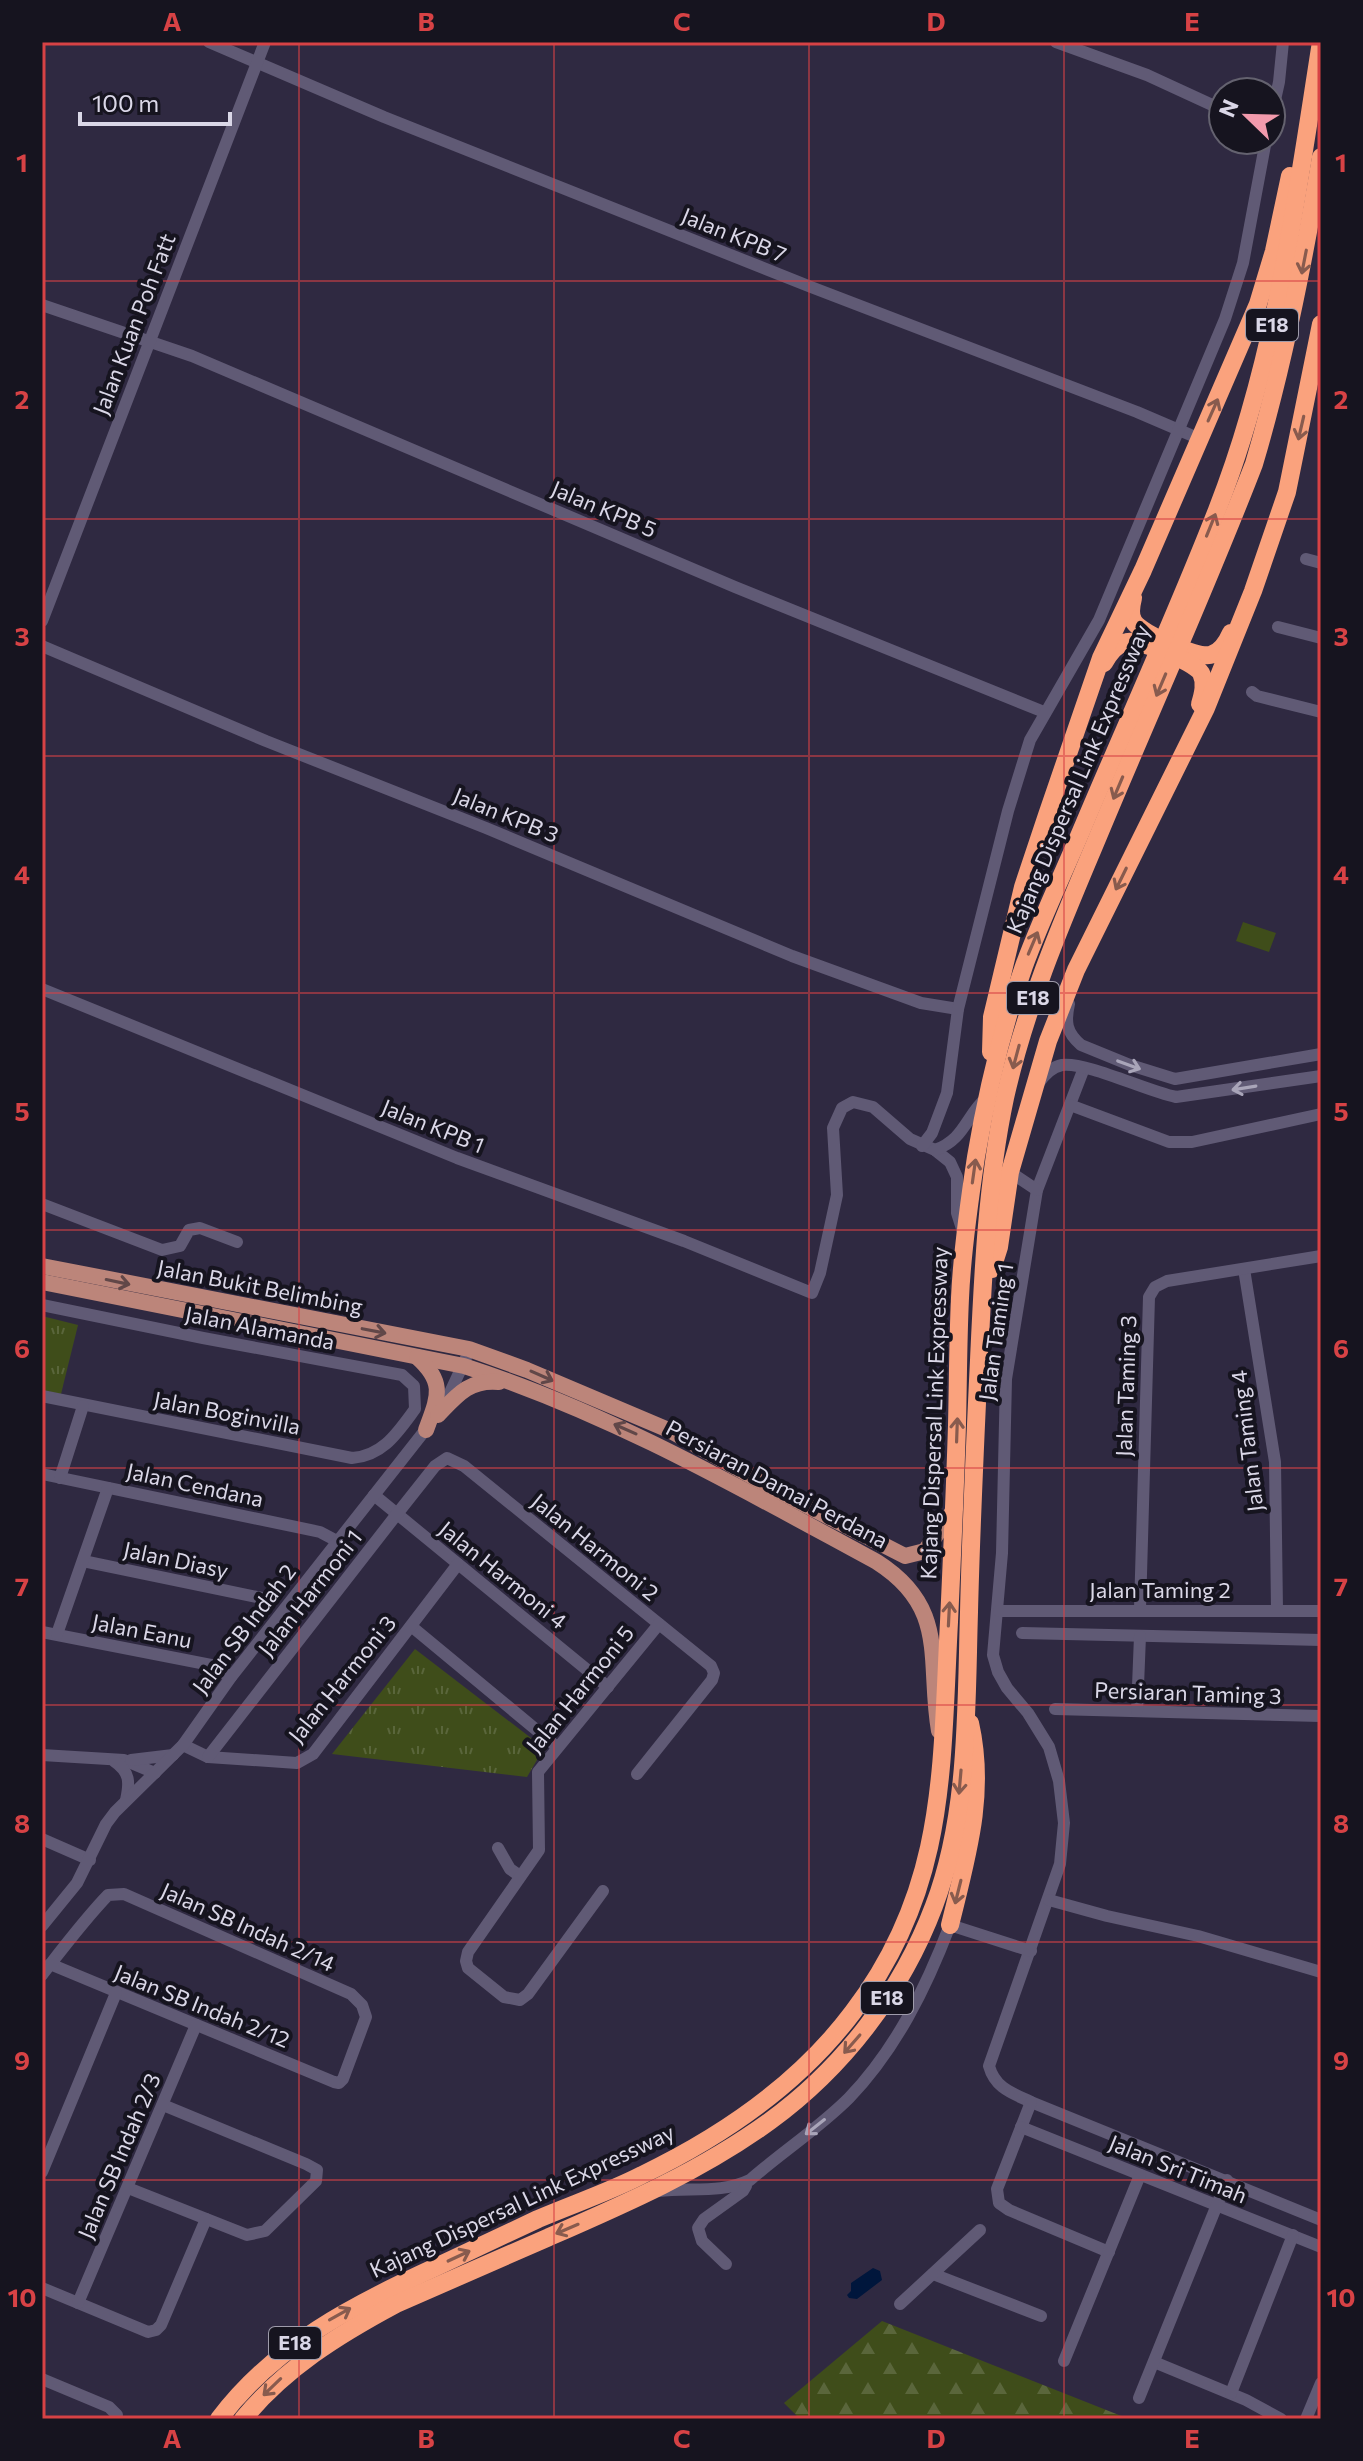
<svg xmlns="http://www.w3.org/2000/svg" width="1363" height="2461" font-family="Commissioner,sans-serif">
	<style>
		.grass { fill: url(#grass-tufts) }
		.forest { fill: url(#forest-firs) }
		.pitch { fill: #3f4d1a }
		.water { fill: #00163c }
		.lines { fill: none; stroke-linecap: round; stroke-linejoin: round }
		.minor { stroke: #605a75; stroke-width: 12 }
		.major { stroke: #bc857a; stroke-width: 16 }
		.highway { stroke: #faa27d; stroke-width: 18 }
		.oneway { stroke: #885b4e }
		.oneway2 { stroke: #a9a5b9 }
		.oneway3 { stroke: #614748 }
		.grid { fill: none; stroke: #d74245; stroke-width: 2; stroke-opacity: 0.55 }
		.labels { text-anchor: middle; stroke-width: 8; stroke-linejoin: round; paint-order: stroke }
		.shield { fill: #16141f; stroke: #9f9cab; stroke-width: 2 }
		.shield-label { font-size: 20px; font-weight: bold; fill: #dad7e7 }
		.street-label { font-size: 22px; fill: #dad7e7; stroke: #16141f }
		.neatline { fill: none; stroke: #d74245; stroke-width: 3 }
		.grid-label { font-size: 26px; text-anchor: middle; font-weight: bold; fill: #d74245 }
	</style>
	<defs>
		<pattern id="grass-tufts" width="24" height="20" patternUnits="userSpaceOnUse" patternTransform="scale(2)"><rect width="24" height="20" fill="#3f4d1a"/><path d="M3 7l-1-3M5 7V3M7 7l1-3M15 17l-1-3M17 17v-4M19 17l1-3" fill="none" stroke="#5a663b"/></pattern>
		<pattern id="forest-firs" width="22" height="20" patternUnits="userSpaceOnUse" patternTransform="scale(2)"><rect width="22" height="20" fill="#3f4d1a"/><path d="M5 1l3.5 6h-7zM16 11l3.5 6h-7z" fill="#5a663b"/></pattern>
	</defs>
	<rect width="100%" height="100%" fill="#2f2941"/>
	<!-- grass -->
	<g class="grass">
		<path d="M42,1316L78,1325L61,1394L42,1390Z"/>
		<path d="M415,1649L544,1748L527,1777L332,1754Z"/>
	</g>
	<!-- forest -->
	<path class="forest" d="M882,2321L1129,2419H800L784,2403Z"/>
	<!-- pitch -->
	<path class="pitch" d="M1243,922L1276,933L1269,952L1236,941Z"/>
	<!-- water -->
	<path class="water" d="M873,2268L880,2271L882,2280L857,2299L849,2298L847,2295L851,2291V2283Z"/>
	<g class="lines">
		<!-- minor -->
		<g class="minor">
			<path d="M209,42L384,117L811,287L1137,412L1200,439"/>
			<path d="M1056,42L1147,75L1223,110"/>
			<path d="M1271,118L1279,82L1283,42"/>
			<path d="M42,305L192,356L735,587L1044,712"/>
			<path d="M1306,559L1321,563"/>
			<path d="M42,621L265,42"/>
			<path d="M1278,627L1321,638"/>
			<path d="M42,646L266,741L486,828L792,956L921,1003L958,1009"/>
			<path d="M1252,692L1257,696L1321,712"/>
			<path d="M42,989L457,1158L684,1241L812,1293L820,1273L837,1195L833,1128L842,1108L853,1102L873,1107L910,1139L935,1150L950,1162L957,1177V1213L963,1232"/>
			<path d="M1069,1004C1065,1022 1066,1032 1081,1045L1130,1065L1175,1079L1321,1054"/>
			<path d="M1084,1068L1037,1190L1006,1379L1002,1553L993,1655L998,1672L1007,1688L1028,1713L1049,1747L1059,1781L1064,1823L1060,1864L989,2066C995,2088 1012,2093 1031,2102L1321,2220"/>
			<path d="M1038,1084C1044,1075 1051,1067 1062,1065C1088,1062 1146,1091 1176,1097L1321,1076"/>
			<path d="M1070,1105L1169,1142H1192L1321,1114"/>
			<path d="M922,1146L932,1133L947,1093L958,1009L1008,811L1030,740L1099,620L1225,319L1243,263L1266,140"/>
			<path d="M935,1150C965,1139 965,1117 987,1097"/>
			<path d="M1010,1172L1037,1190"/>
			<path d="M42,1204L162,1250L180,1246L189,1230L200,1228L237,1242"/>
			<path d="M1244,1269L1275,1462L1277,1610"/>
			<path d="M42,1305L203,1338L402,1375L414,1386L415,1409C398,1432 383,1456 352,1458L42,1396"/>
			<path d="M447,1399L466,1358"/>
			<path d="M42,1474L320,1532L337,1541"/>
			<path d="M60,1478L83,1406"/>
			<path d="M374,1495L608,1687"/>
			<path d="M83,1561L262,1598"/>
			<path d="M1140,1609L1149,1297L1155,1287L1167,1281L1321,1256"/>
			<path d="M999,1611H1321"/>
			<path d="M411,1626L557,1747"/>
			<path d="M42,1632L211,1665L231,1677"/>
			<path d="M1022,1633L1321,1640"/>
			<path d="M57,1634L108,1488"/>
			<path d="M1055,1709L1321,1716"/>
			<path d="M1137,1711L1140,1636"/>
			<path d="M183,1745L208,1757L297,1763L313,1754L458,1564"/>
			<path d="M42,1755L124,1760L155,1773"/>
			<path d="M208,1757L397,1514L435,1466L447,1458L464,1466L711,1666L714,1673L712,1680L637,1774"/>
			<path d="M131,1760L173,1755"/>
			<path d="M114,1761C130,1772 130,1782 126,1800"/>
			<path d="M42,1839L90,1860"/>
			<path d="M498,1848L510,1869L520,1876"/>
			<path d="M603,1891L528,1994L520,2000L504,1997L468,1968L466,1961L468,1952L539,1850L538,1772L659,1624"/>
			<path d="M1049,1900L1107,1916L1198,1936L1321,1972"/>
			<path d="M42,1926L77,1883L106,1824L115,1812L183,1745L231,1677L430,1424"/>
			<path d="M42,1975C63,1948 84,1920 108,1895L124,1894L351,1994L362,2005L366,2017L343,2079L339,2083L334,2082L50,1964"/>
			<path d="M1031,2102L997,2189L999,2203L1009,2210L1109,2252"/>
			<path d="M1021,2127L1321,2247"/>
			<path d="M42,2172L116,1993"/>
			<path d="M128,2188L247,2235L265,2231L316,2181L317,2170L306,2164L163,2105"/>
			<path d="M658,2191C690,2187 721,2194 750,2180C782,2152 819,2128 849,2098C896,2049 926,1988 950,1925L1031,1951"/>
			<path d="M726,2264L702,2241L698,2228L704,2219L743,2191L746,2186"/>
			<path d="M933,2274L1041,2316"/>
			<path d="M42,2288L148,2332L156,2330L161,2325L206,2219"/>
			<path d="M78,2303L196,2025"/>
			<path d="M900,2304L980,2230"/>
			<path d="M1064,2361L1140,2175"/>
			<path d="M1154,2362L1246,2400L1281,2419"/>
			<path d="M42,2379L109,2407L117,2415"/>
			<path d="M1231,2393L1293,2235"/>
			<path d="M1139,2398L1227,2180"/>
			<path d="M1306,2419L1321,2383"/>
		</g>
		<!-- major -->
		<g class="major">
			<path d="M42,1266L469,1349L527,1370L671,1431L776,1490L905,1556L925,1551L955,1508"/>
			<path d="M42,1282L464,1366C610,1413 742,1489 877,1562C949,1608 927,1660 939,1731"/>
			<path d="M417,1357C446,1383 438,1397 426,1430"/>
			<path d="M438,1415C457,1395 470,1379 499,1382"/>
		</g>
		<!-- highway -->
		<g class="highway">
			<path d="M1133,598C1131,606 1129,615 1134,622C1142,634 1196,658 1210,655C1220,653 1227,642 1231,633"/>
			<path d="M1104,663C1109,654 1116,644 1127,642C1140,639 1194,662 1201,673C1206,683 1203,694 1200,704"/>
			<path d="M991,1052L992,1017L1023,887L1047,815L1101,658L1143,570L1258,304L1274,251L1290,176"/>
			<path d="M992,1269L999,1247L1010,1172L1048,1041L1076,970L1206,708L1253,591L1287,492L1321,324"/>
			<path d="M950,1925C967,1856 986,1794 970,1723"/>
			<path d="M219,2419C275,2345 353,2305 436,2267C470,2251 504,2235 538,2219C573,2204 609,2192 642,2175C723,2136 799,2084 853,2012C947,1888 941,1770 949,1622C952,1557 955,1491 957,1425C958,1382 958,1340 960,1298C962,1251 969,1203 976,1157C987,1092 1002,1028 1024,966C1042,917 1065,870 1085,822C1129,718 1176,615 1217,510C1276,360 1296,200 1321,42"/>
			<path d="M243,2419C285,2368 338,2335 396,2304C446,2282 496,2260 547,2238C625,2204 701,2171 770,2121C844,2067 902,1991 934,1906C969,1814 966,1709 969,1612C971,1528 975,1444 979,1360C983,1273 987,1183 1005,1098C1025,1008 1061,924 1097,839C1149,714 1205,591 1254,464C1284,363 1304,261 1321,157"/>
		</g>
	</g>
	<!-- one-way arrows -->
	<defs><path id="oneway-shaft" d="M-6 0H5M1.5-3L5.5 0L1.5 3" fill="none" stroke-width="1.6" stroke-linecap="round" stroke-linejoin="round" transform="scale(2)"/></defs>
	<g class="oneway">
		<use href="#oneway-shaft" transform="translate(1304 262) rotate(101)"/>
		<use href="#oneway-shaft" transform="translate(1213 410) rotate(-66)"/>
		<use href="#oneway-shaft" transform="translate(1301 428) rotate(103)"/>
		<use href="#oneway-shaft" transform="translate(1211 525) rotate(-68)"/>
		<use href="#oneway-shaft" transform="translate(1161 685) rotate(113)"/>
		<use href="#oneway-shaft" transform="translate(1118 788) rotate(113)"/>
		<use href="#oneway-shaft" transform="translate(1121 879) rotate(116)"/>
		<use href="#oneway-shaft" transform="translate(1033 943) rotate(-67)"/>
		<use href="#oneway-shaft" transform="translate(1016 1057) rotate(105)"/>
		<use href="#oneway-shaft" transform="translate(974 1171) rotate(-82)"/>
		<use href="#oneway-shaft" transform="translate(957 1430) rotate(-88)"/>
		<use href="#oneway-shaft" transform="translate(949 1614) rotate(-87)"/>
		<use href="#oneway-shaft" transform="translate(960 1782) rotate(95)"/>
		<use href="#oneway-shaft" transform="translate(958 1892) rotate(104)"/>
		<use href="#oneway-shaft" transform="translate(852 2044) rotate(131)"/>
		<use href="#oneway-shaft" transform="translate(567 2229) rotate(157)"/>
		<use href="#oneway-shaft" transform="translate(459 2256) rotate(-25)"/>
		<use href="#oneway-shaft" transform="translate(340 2314) rotate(-29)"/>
		<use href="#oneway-shaft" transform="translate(272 2387) rotate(136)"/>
	</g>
	<g class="oneway2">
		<use href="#oneway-shaft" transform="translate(1129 1065) rotate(20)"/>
		<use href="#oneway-shaft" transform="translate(1244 1088) rotate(171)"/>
		<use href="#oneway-shaft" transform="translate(815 2127) rotate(142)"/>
	</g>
	<g class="oneway3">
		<use href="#oneway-shaft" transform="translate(118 1282) rotate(12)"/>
		<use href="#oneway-shaft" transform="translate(374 1331) rotate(11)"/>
		<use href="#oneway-shaft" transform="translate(542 1376) rotate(24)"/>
		<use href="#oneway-shaft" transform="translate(625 1429) rotate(-156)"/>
	</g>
	<!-- grid -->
	<path class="grid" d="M299,42V2419M554,42V2419M809,42V2419M1064,42V2419M42,281H1321M42,519H1321M42,756H1321M42,993H1321M42,1230H1321M42,1468H1321M42,1705H1321M42,1942H1321M42,2180H1321"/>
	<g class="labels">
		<!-- shield labels -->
		<g class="shield">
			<rect x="1246" y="309" width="52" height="32" rx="6"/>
			<rect x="1007" y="982" width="52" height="32" rx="6"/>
			<rect x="861" y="1982" width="52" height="32" rx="6"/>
			<rect x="269" y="2327" width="52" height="32" rx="6"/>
		</g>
		<g class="shield-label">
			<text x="1272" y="332">E18</text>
			<text x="1033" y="1005">E18</text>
			<text x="887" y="2005">E18</text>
			<text x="295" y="2350">E18</text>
		</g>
		<!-- street labels -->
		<g class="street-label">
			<text transform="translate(734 235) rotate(22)" y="8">Jalan KPB 7</text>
			<text transform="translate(134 324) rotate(-69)" y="8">Jalan Kuan Poh Fatt</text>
			<text transform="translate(604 509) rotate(23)" y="8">Jalan KPB 5</text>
			<text transform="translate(1078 779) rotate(-67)" y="8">Kajang Dispersal Link Expressway</text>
			<text transform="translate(506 815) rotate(22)" y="8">Jalan KPB 3</text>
			<text transform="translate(433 1126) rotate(22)" y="8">Jalan KPB 1</text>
			<text transform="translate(260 1287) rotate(11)" y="8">Jalan Bukit Belimbing</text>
			<text transform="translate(260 1328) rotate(11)" y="8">Jalan Alamanda</text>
			<text transform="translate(996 1332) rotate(-82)" y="8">Jalan Taming 1</text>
			<text transform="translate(1126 1386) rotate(-88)" y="8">Jalan Taming 3</text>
			<text transform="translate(227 1413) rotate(11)" y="8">Jalan Boginvilla</text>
			<text transform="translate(934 1413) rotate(-88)" y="8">Kajang Dispersal Link Expressway</text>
			<text transform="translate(1247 1441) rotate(-97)" y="8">Jalan Taming 4</text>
			<text transform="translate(777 1484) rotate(28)" y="8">Persiaran Damai Perdana</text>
			<text transform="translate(195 1485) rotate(12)" y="8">Jalan Cendana</text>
			<text transform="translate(595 1547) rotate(39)" y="8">Jalan Harmoni 2</text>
			<text transform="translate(176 1560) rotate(12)" y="8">Jalan Diasy</text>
			<text transform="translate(503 1575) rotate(39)" y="8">Jalan Harmoni 4</text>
			<text x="1160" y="1598">Jalan Taming 2</text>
			<text transform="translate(310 1593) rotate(-52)" y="8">Jalan Harmoni 1</text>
			<text transform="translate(244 1629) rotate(-53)" y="8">Jalan SB Indah 2</text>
			<text transform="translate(142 1631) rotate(11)" y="8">Jalan Eanu</text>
			<text transform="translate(342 1679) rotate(-51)" y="8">Jalan Harmoni 3</text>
			<text transform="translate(580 1689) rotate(-51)" y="8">Jalan Harmoni 5</text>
			<text transform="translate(1188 1693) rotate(2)" y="8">Persiaran Taming 3</text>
			<text transform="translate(248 1927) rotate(24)" y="8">Jalan SB Indah 2/14</text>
			<text transform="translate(202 2006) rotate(22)" y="8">Jalan SB Indah 2/12</text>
			<text transform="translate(119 2156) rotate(-67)" y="8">Jalan SB Indah 2/3</text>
			<text transform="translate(1178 2169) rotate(22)" y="8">Jalan Sri Timah</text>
			<text transform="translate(522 2201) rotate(-25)" y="8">Kajang Dispersal Link Expressway</text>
		</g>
	</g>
	<!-- border -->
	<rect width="1363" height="2461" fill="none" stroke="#16141f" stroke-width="88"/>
	<!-- north arrow -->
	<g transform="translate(1247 116) rotate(293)"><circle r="38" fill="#16141f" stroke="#64626f" stroke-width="2"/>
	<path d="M0-6L14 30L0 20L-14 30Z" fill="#f29aac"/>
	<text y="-12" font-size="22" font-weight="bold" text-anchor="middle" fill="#dad7e7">N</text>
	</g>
	<!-- scale -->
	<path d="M80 112v12h150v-12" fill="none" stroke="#dad7e7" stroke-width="4"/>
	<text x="92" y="112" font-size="24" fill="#dad7e7" stroke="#16141f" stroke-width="6" paint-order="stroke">100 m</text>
	<rect x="44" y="44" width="1275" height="2373" class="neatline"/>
	<g class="grid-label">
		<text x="172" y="31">A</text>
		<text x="426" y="31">B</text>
		<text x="682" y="31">C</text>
		<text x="936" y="31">D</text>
		<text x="1192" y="31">E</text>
		<text x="22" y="172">1</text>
		<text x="1341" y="172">1</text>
		<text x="22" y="409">2</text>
		<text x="1341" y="409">2</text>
		<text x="22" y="646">3</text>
		<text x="1341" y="646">3</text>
		<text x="22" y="884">4</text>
		<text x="1341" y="884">4</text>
		<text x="22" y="1121">5</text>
		<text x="1341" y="1121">5</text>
		<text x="22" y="1358">6</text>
		<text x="1341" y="1358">6</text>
		<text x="22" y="1596">7</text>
		<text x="1341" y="1596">7</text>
		<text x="22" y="1833">8</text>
		<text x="1341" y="1833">8</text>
		<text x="22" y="2070">9</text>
		<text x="1341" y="2070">9</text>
		<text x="22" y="2307">10</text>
		<text x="1341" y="2307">10</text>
		<text x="172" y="2448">A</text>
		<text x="426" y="2448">B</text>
		<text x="682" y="2448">C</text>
		<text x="936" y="2448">D</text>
		<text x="1192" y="2448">E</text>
	</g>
</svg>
